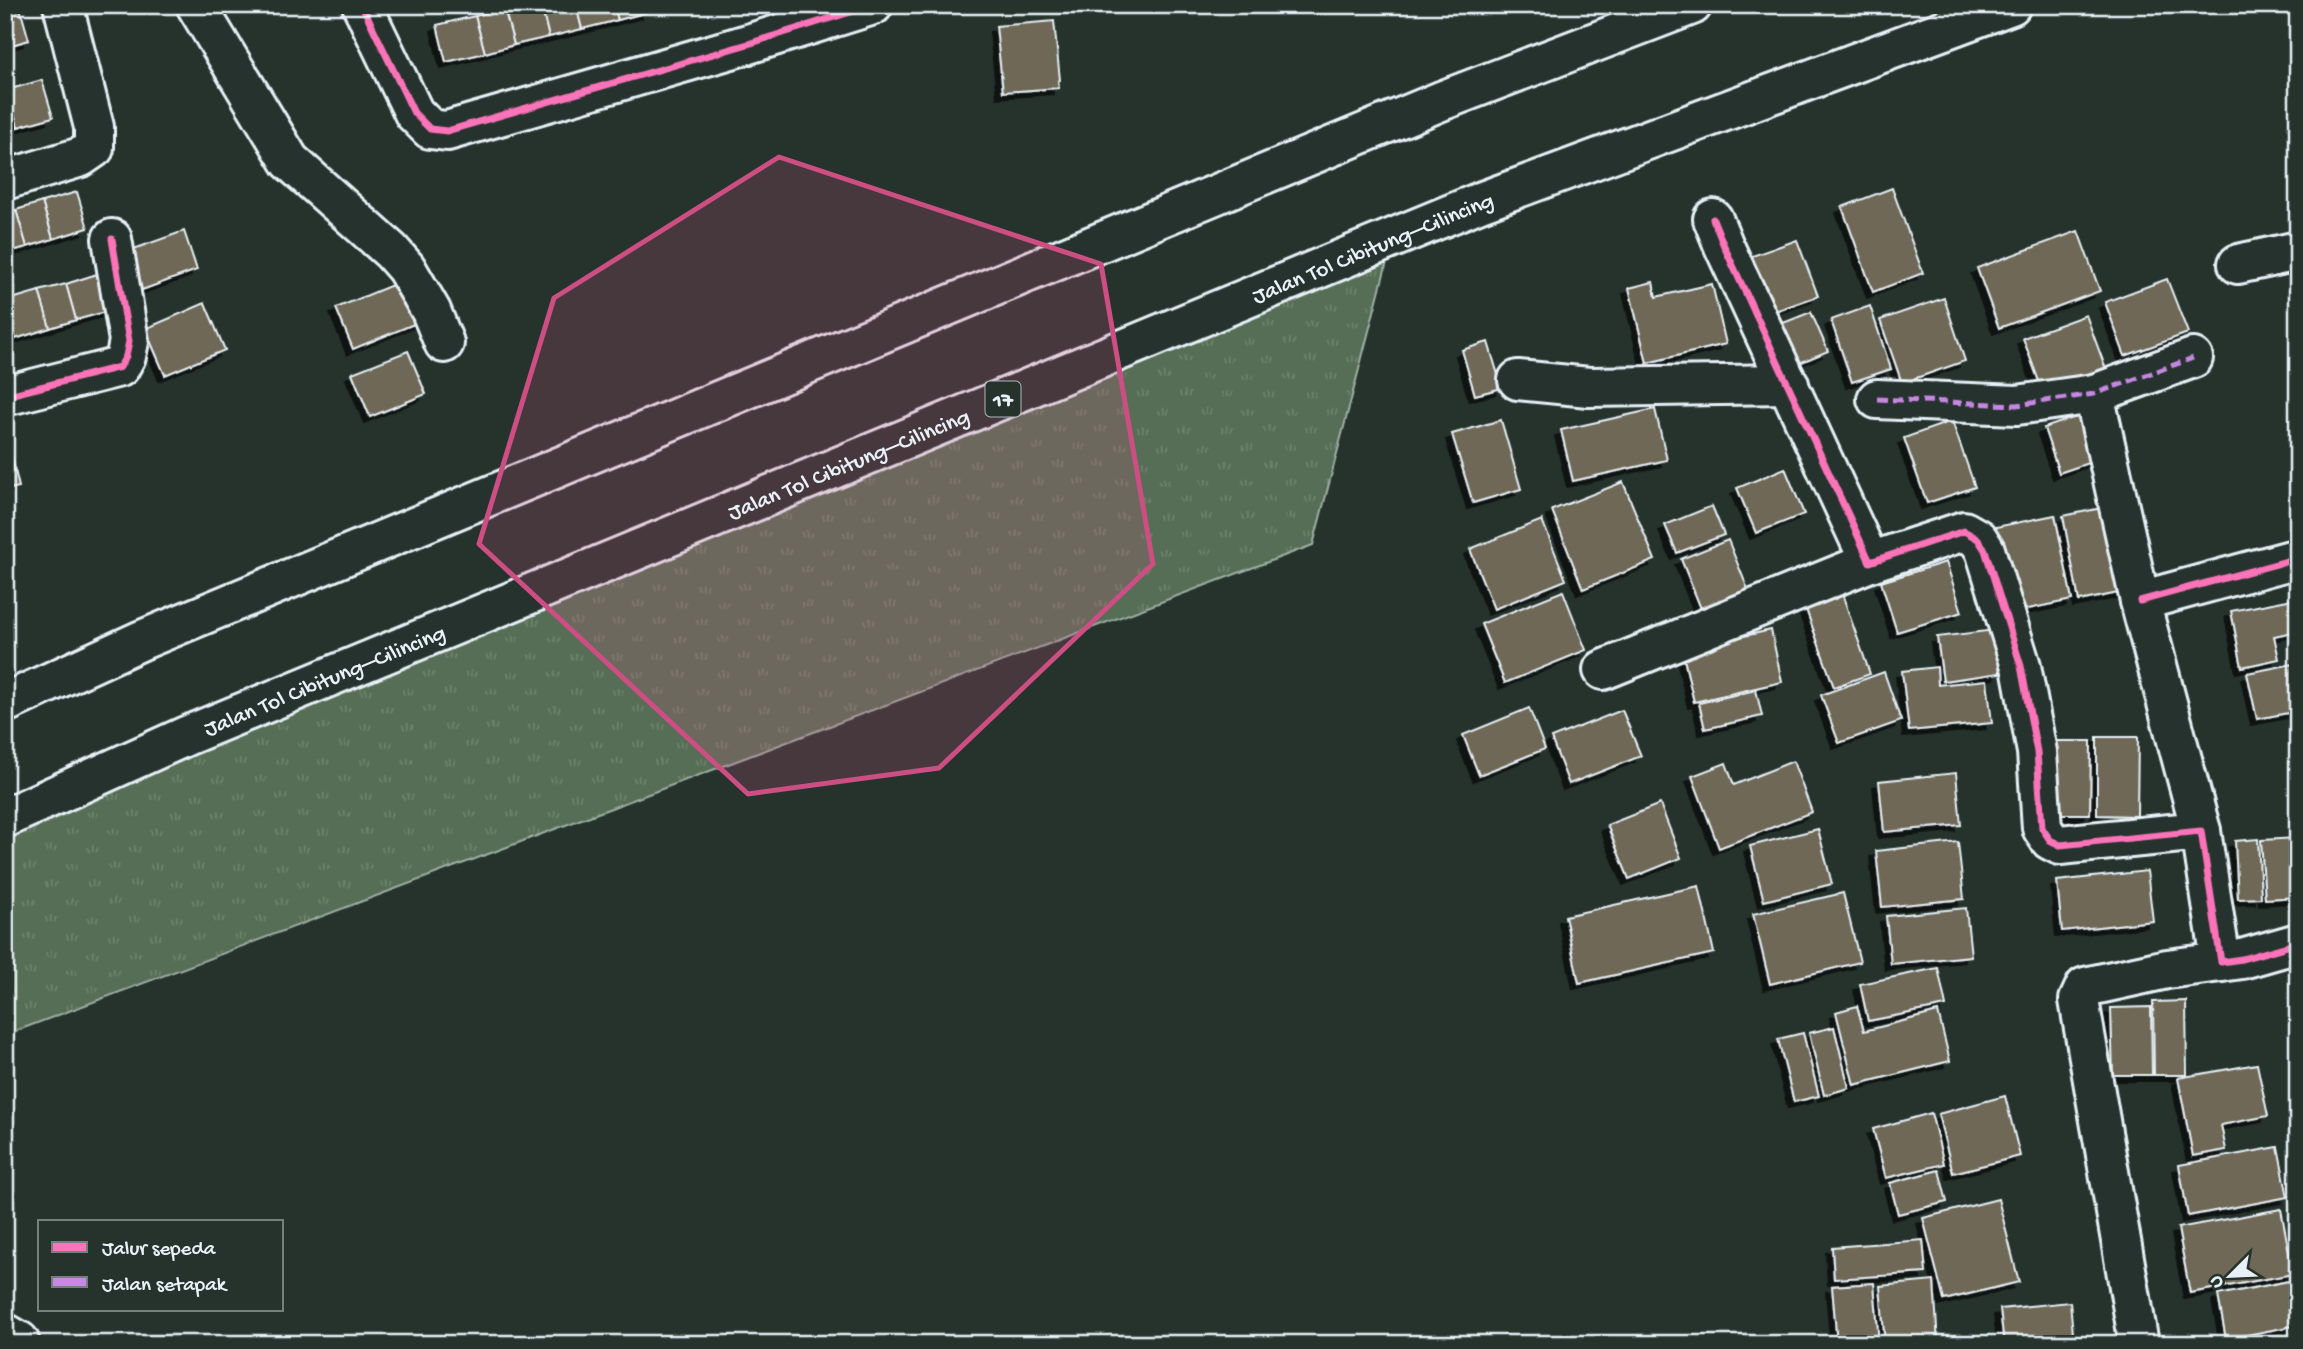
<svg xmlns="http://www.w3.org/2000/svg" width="2303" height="1349" font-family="'Gochi Hand',sans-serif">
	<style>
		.grass { fill: url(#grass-tufts); stroke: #9fb0a6; stroke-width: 2 }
		.building { fill: #6f6857; stroke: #e8f1f8; stroke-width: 2; filter: url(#shadow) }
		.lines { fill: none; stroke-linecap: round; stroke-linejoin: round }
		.minor-casing { stroke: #e8f1f8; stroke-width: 44 }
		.motorway-casing { stroke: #e8f1f8; stroke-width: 44 }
		.minor { stroke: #26332d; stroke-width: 38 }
		.motorway { stroke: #26332d; stroke-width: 38 }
		.quiet { stroke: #c787e3; stroke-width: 5; stroke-dasharray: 10 5; stroke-linecap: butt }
		.cycleway-casing { stroke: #26332d; stroke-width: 11 }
		.cycleway { stroke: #fb73b8; stroke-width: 7 }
		.marked { fill: #cc4e82; fill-opacity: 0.2; stroke: #cc4e82; stroke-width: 5; stroke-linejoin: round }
		.labels { text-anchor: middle; stroke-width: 5; stroke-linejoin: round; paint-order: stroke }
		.shield { fill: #26332d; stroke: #aeb8bb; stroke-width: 2 }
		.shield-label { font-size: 21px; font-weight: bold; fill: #e8f1f8 }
		.street-label { font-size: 23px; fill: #e8f1f8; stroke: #26332d }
	</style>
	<defs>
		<pattern id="grass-tufts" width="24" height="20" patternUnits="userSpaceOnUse" patternTransform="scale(1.75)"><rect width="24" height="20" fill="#566e54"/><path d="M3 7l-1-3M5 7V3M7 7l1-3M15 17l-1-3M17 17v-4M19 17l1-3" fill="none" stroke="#6e836d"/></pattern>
		<filter id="shadow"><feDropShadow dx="-6" dy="6" stdDeviation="0" flood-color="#0009"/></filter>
	</defs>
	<rect width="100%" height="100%" fill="#26332d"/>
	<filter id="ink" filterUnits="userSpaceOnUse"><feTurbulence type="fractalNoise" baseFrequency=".0143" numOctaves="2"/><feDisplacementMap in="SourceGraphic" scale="14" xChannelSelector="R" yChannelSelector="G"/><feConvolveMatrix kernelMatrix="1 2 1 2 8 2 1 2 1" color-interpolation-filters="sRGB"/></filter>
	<g filter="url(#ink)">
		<!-- grass -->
		<path class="grass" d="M1393,239L1313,545L5,1035V824Z"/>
		<!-- building -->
		<g class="building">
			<path d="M13,5H19L29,40L5,47V8Z"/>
			<path d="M517,5H541L549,37L514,45L504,8Z"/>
			<path d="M541,5H576L582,29L549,37Z"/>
			<path d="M576,5H614L618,20L582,29Z"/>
			<path d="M614,5H646L648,12L618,20Z"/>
			<path d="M504,8L514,45L485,53L475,16Z"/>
			<path d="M475,16L485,53L446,62L437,25Z"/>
			<path d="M1054,21L1060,80L1058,81L1059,88L1003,92L996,26Z"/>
			<path d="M42,80L53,117L18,127L7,90Z"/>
			<path d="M7,90L18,127L5,131V91Z"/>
			<path d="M1892,188L1923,273L1873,292L1842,207Z"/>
			<path d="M77,192L88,228L53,239L42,202Z"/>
			<path d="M42,202L53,239L27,247L16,210Z"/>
			<path d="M16,210L27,247L5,253V213Z"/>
			<path d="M184,231L197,270L142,290L128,251Z"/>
			<path d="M2078,231L2100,291L1999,328L1977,268Z"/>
			<path d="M1797,240L1818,296L1758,317L1738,261Z"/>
			<path d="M100,273L112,310L76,320L66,284Z"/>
			<path d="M2167,279L2188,333L2125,356L2105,302Z"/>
			<path d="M402,281L419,322L353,349L336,308Z"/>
			<path d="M1653,282L1656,297L1712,284L1726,344L1647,363L1629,288Z"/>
			<path d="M66,284L76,320L50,328L39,291Z"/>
			<path d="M39,291L50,328L15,339L5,301Z"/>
			<path d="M1944,298L1965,361L1902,383L1880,320Z"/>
			<path d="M205,303L225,350L165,375L145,329Z"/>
			<path d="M5,305L15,339L5,341Z"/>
			<path d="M1870,306L1891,369L1852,382L1831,320Z"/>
			<path d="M1811,312L1828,351L1790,367L1773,327Z"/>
			<path d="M2086,315L2107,372L2044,395L2023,338Z"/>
			<path d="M1488,342L1502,388L1475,395L1462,350Z"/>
			<path d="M408,351L426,394L370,417L352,373Z"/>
			<path d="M1655,409L1667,460L1573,481L1561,430Z"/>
			<path d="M2087,413L2103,458L2059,473L2044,428Z"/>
			<path d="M1501,420L1521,489L1473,503L1452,434Z"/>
			<path d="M1952,421L1975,487L1927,503L1904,438Z"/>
			<path d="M10,449L19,487L5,490V450Z"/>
			<path d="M1785,468L1804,514L1756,533L1737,488Z"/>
			<path d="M1623,482L1655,560L1583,589L1552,510Z"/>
			<path d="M2116,505L2133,590L2079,601L2063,516Z"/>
			<path d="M1712,506L1724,535L1677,553L1665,525Z"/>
			<path d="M2055,515L2072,600L2008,613L1991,528Z"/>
			<path d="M1542,520L1566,580L1494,609L1470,549Z"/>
			<path d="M1728,540L1751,597L1704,616L1681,559Z"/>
			<path d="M1946,562L1962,612L1897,632L1881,582Z"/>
			<path d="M1839,585L1870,674L1834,687L1802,598Z"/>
			<path d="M1563,591L1586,650L1505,683L1481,624Z"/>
			<path d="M2293,599L2298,631L2274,636L2279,659L2242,667L2231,611Z"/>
			<path d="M1771,630L1782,682L1694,702L1682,650Z"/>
			<path d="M1995,630L2000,673L1943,681L1937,637Z"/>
			<path d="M2298,663V711L2257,719L2247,673Z"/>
			<path d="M1937,667L1938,685L1987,680L1992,723L1909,731L1902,671Z"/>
			<path d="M1884,672L1901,721L1839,743L1821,695Z"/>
			<path d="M1756,690L1762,716L1705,729L1699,703Z"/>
			<path d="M1529,708L1545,749L1479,775L1463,735Z"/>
			<path d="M1622,710L1641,756L1569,784L1551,738Z"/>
			<path d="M2097,737H2138L2137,816L2097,815Z"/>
			<path d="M2045,741H2091L2090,814H2044Z"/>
			<path d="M1793,761L1812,812L1719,848L1692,776L1726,763L1734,785Z"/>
			<path d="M1956,773L1961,825L1884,832L1879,781Z"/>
			<path d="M1660,804L1681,858L1629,879L1607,825Z"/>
			<path d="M1818,829L1832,884L1764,901L1750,846Z"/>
			<path d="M2298,838V897L2265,899L2261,840Z"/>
			<path d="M2258,839L2261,898L2238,899L2235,841Z"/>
			<path d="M1958,842L1964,899L1882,907L1876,851Z"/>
			<path d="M2147,871L2153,921L2062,931L2057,881Z"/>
			<path d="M1699,886L1714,953L1579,983L1565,916Z"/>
			<path d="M1843,893L1860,962L1770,984L1753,914Z"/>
			<path d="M1966,908L1971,956L1891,964L1886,916Z"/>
			<path d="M1938,968L1946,1006L1868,1021L1860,984Z"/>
			<path d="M2186,1001L2187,1075H2154L2153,1002Z"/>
			<path d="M1857,1006L1864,1031L1938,1012L1950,1061L1854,1085L1836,1012Z"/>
			<path d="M2151,1007L2152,1075H2113L2111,1008Z"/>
			<path d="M1834,1027L1849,1088L1824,1095L1809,1033Z"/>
			<path d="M1803,1033L1819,1096L1794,1102L1778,1039Z"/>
			<path d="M2257,1064L2268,1116L2221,1125L2226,1150L2193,1156L2178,1078Z"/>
			<path d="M2005,1096L2020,1156L1953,1173L1938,1114Z"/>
			<path d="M1931,1113L1944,1164L1886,1178L1873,1129Z"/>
			<path d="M2278,1147L2288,1197L2188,1216L2179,1165Z"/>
			<path d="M1939,1170L1947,1202L1898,1214L1890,1183Z"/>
			<path d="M1998,1199L2019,1282L1944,1300L1923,1218Z"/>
			<path d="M2281,1209L2293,1274L2190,1293L2178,1228Z"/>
			<path d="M1923,1240L1926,1273L1834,1279L1832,1247Z"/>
			<path d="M2294,1280L2298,1301V1325L2226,1339L2218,1295Z"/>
			<path d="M1934,1281L1938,1344H1885L1880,1286Z"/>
			<path d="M1874,1283L1879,1344H1837L1832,1286Z"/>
			<path d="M2070,1302L2074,1344H2004L2000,1309Z"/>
			<path d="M2281,1335L2283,1344H2234Z"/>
		</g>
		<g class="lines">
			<defs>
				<g id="minor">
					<path d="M196,5L290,161L391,251L406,268L431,311L444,343"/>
					<path d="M362,5L414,113L430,129L447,131L748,44L873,5"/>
					<path d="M5,180L81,157L94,148V127L63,5"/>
					<path d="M1713,219L1724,246L1870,562L1964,531L1978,539L1985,550L2021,666L2037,752L2042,828L2050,840L2060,845L2201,831L2221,962L2242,959L2298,943"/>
					<path d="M2238,264L2298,251"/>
					<path d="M1518,380L1589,387L1789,384"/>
					<path d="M2094,394L2140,601L2201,831"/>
					<path d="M5,396L120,367L126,356L129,341L112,239"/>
					<path d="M1877,399L2017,405L2094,394L2193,358"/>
					<path d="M2140,601L2298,558"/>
					<path d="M1603,670L1870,562"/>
					<path d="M5,1333L19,1341L20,1344"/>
					<path d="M2139,1344L2079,1000L2085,987L2167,969L2221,962"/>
				</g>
				<g id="motorway">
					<path d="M5,703L142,640L1441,101L1692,5"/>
					<path id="s1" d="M5,818L186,736L1480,202L2011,5"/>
				</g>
			</defs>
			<!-- minor casing -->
			<use href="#minor" class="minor-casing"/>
			<!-- motorway casing -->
			<use href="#motorway" class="motorway-casing"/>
			<!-- minor -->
			<use href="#minor" class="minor"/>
			<!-- motorway -->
			<use href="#motorway" class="motorway"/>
			<!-- quiet -->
			<path class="quiet" d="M1877,399L2017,405L2094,394L2193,358"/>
			<defs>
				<g id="cycleway">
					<path d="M362,5L414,113L430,129L447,131L748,44L873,5"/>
					<path d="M1713,219L1724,246L1870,562L1964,531L1978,539L1985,550L2021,666L2037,752L2042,828L2050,840L2060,845L2201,831L2221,962L2242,959L2298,943"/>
					<path d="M5,396L120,367L126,356L129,341L112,239"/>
					<path d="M2140,601L2298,558"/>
				</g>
			</defs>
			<!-- cycleway casing -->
			<use href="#cycleway" class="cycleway-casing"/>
			<!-- cycleway -->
			<use href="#cycleway" class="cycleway"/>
		</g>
	</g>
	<!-- marked area -->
	<path class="marked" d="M779,157L1101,264L1153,564L939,768L748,794L479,544L554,298Z"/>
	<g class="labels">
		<!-- shield labels -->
		<rect class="shield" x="985.5" y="381.5" width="35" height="35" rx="5"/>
		<g class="shield-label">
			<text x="1003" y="406">17</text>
		</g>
		<!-- street labels -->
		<g class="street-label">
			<text dy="8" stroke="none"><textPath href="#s1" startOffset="1482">Jalan Tol Cibitung–Cilincing</textPath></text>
			<text dy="8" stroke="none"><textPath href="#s1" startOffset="915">Jalan Tol Cibitung–Cilincing</textPath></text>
			<text dy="8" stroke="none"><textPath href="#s1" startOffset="348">Jalan Tol Cibitung–Cilincing</textPath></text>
		</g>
	</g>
	<!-- margin -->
	<rect width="2303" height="1349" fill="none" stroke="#26332d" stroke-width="28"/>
	<rect x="14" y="14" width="2275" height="1321" fill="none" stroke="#e8f1f8" stroke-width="2.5" filter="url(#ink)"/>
	<!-- legend -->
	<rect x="38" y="1220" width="245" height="91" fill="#26332d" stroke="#747f7e" stroke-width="2"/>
	<rect x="52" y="1242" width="35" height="10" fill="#fb73b8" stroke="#747f7e" stroke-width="2"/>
	<text x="102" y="1254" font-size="21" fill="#e8f1f8">Jalur sepeda</text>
	<rect x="52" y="1277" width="35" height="10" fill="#c787e3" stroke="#747f7e" stroke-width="2"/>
	<text x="102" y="1290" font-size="21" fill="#e8f1f8">Jalan setapak</text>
	<!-- north arrow -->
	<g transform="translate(2230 1276) rotate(246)" stroke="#26332d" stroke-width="5" paint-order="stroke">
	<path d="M0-5L12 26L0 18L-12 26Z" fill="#e8f1f8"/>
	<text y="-10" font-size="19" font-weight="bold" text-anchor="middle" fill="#e8f1f8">U</text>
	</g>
</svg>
